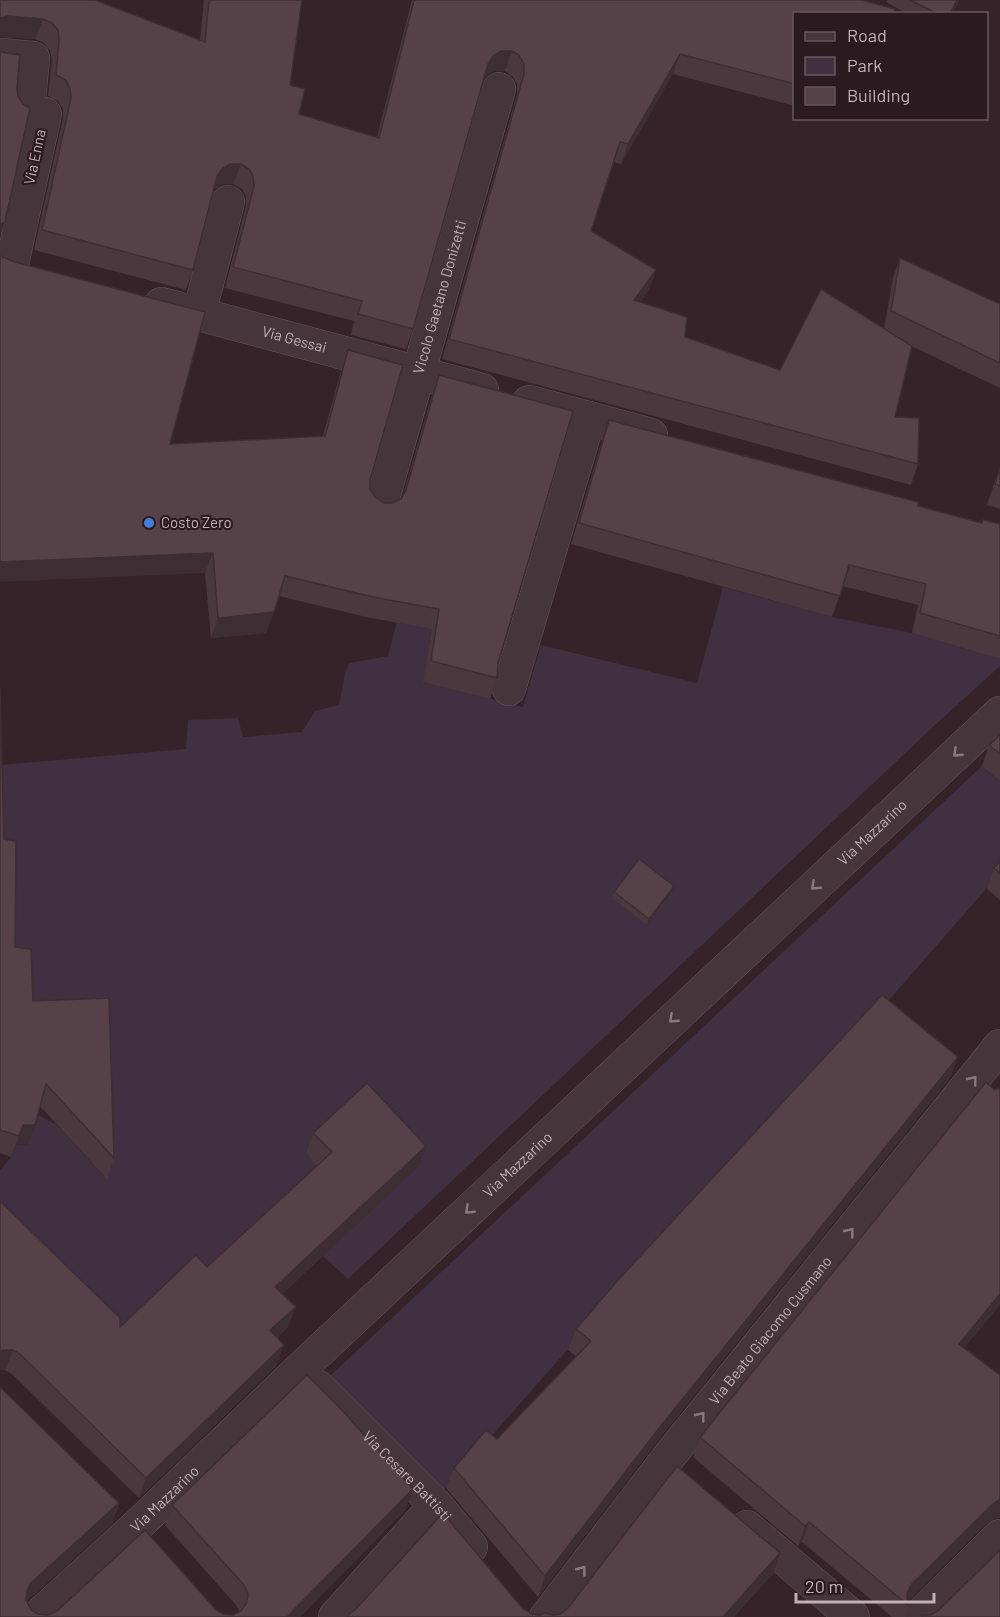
<svg xmlns="http://www.w3.org/2000/svg" width="1000" height="1617" font-family="Barlow,sans-serif">
	<style>
		.green { fill: #412f42 }
		.lines { fill: none; stroke-linecap: round; stroke-linejoin: round }
		.minor-casing { stroke: #645359; stroke-width: 34 }
		.minor { stroke: #46363b; stroke-width: 33 }
		.wall { fill: #4b383f }
		.shaded-wall { fill: #3d2e33 }
		.building { fill: #574149; stroke: #3d2e33; stroke-width: 1.5 }
		.oneway { stroke: #8b797f }
		.shop-dot { fill: #3f7fe0; stroke: #2b1b20; stroke-width: 2 }
		.labels { text-anchor: middle; stroke-width: 4.5; stroke-linejoin: round; paint-order: stroke }
		.street-label { font-size: 15px; fill: #c3b0b6; stroke: #2b1b20 }
		.poi-label { font-size: 15px; fill: #c3b0b6; stroke: #2b1b20; text-anchor: start }
	</style>
	<rect width="100%" height="100%" fill="#362329"/>
	<!-- green -->
	<g class="green">
		<path d="M723,587L832,617L912,633L1000,659V666L934,726L348,1279L323,1256L419,1166L335,1184L123,1349L0,1228V1171L11,1157L16,1145L6,1098L57,1125L106,1178L26,1021L0,967V765L186,749L188,720L238,718L243,737L302,732L315,711L339,705L345,674L349,663L388,656L397,622L432,629L424,682L523,707L541,645L697,683Z"/>
		<path d="M982,766L1000,781V873L875,1016L608,1304L443,1491L330,1376Z"/>
	</g>
	<g class="lines">
		<defs>
			<g id="minor">
				<path d="M0,55L33,58L28,110L45,114L12,264"/>
				<path id="s1" d="M161,304L482,390"/>
				<path d="M199,314L228,202"/>
				<path d="M529,402L651,435"/>
				<path id="s2" d="M381,505L499,89"/>
				<path d="M509,689L589,418"/>
				<path id="s3" d="M318,1387L436,1505L471,1547"/>
				<path d="M747,1527L853,1617"/>
				<path id="s4" d="M37,1617L139,1524L300,1369L1000,713"/>
				<path d="M335,1617L436,1505"/>
				<path id="s5" d="M546,1617L667,1459L1000,1046"/>
				<path d="M918,1617L1000,1536"/>
			</g>
		</defs>
		<!-- minor casing -->
		<use href="#minor" class="minor-casing"/>
		<!-- minor -->
		<use href="#minor" class="minor"/>
	</g>
	<!-- wall -->
	<g class="wall">
		<path d="M0,0L200,40L204,0H302L290,85L299,114L377,137L412,0H862L795,14V106L673,74L621,164L614,162L591,231L649,290L640,302L685,337L780,370L884,329L893,278L900,258L1000,304V388L907,344L895,417L918,464L911,485L442,359L517,94V84L512,76L505,71H494L486,76L484,78L413,329L406,349L351,335L354,321L225,288L246,206V196L242,189L233,184H222L214,190L193,270L186,290L34,250L63,118V109L58,101L48,96L52,60L50,51L44,43L35,39L0,37Z"/>
		<path d="M887,0H959L952,14H908L886,2Z"/>
		<path d="M348,350L370,480V489L375,497L384,503H392L401,499L403,495L432,395L439,375L498,663L497,678L490,699L423,682L432,629L366,617L279,596L266,633L211,638L205,573L170,444L323,436L341,371Z"/>
		<path d="M609,420L918,506L982,523L1000,524V659L912,633L918,605L843,586L832,617L571,544L602,441Z"/>
		<path d="M1000,466V509L987,505Z"/>
		<path d="M0,687L4,839L15,947L33,1001L114,1158L107,1179L40,1106L35,1125L28,1145H16L11,1157L0,1153Z"/>
		<path d="M1000,735V781L982,766L989,745Z"/>
		<path d="M1000,861V900L987,889L994,868Z"/>
		<path d="M614,892H672L647,925L612,898Z"/>
		<path d="M958,1057L950,1078L652,1448L538,1597L446,1488L454,1468L497,1439L576,1356L568,1350L576,1329Z"/>
		<path d="M995,1090H1000V1305L964,1348L995,1518L987,1523L907,1601L909,1606L905,1617H892L802,1542L798,1546L693,1457L700,1437Z"/>
		<path d="M313,1133L426,1146L419,1166L282,1294L288,1327L277,1338L276,1366L139,1498L13,1375L5,1370L0,1201L120,1327L207,1267L317,1166L306,1153Z"/>
		<path d="M119,1503L112,1524L27,1601L31,1610L38,1614L48,1615L216,1610L223,1614L233,1615L240,1612L236,1605L165,1525L172,1505L406,1509L300,1617H0Z"/>
	</g>
	<!-- shaded-wall -->
	<g class="shaded-wall">
		<path d="M957,0H959L952,14H950Z"/>
		<path d="M8,16L43,19L35,39L0,37V18Z"/>
		<path d="M501,51H512L505,71H494L486,76L481,84L488,64L493,56Z"/>
		<path d="M680,54L673,74L621,164L628,144Z"/>
		<path d="M230,164H241L233,184H222L214,189L217,176L222,169Z"/>
		<path d="M5,222L0,235V224Z"/>
		<path d="M656,270L649,290L627,321L634,300Z"/>
		<path d="M213,553L205,573L0,582V562Z"/>
		<path d="M274,612L266,633L211,638L218,618Z"/>
		<path d="M674,886L672,892L647,925L649,919Z"/>
		<path d="M958,1057L950,1078L652,1448L538,1597L545,1576L660,1427Z"/>
		<path d="M23,1125H35L28,1145H16L11,1157Z"/>
		<path d="M426,1146L419,1166L267,1308L275,1287Z"/>
		<path d="M1000,1294V1305L951,1364L959,1344Z"/>
		<path d="M296,1307L288,1327L263,1351L270,1330Z"/>
		<path d="M284,1345L276,1366L139,1498L146,1478Z"/>
		<path d="M3,1350H13L5,1370H0V1351Z"/>
		<path d="M413,1489L406,1509L300,1617H287Z"/>
		<path d="M1000,1499V1518H995L987,1523L905,1604L907,1593L912,1584L994,1503Z"/>
		<path d="M119,1503L112,1524L24,1604L27,1591L31,1583Z"/>
		<path d="M809,1522L802,1542L798,1546L805,1526Z"/>
		<path d="M780,1553L773,1574L734,1617H723Z"/>
	</g>
	<!-- building -->
	<g class="building">
		<path d="M0,0H95L205,42L209,0H302L290,85L305,89L299,114L379,138L414,0H862L895,9L893,14H795V84L680,54L628,144L620,142L591,231L656,270L634,300L687,317L685,337L780,370L821,289L912,346L895,417L919,418L918,464L449,339L524,74V64L519,55L512,51H501L493,56L488,64L413,329L358,314L362,301L233,267L254,186L253,176L249,169L241,164H230L222,169L217,176L193,270L42,230L71,98L70,89L66,80L56,75L59,40L58,30L52,23L43,19L8,16L0,18Z"/>
		<path d="M910,0H957L950,14H938Z"/>
		<path d="M0,51L6,53L20,55L17,88L18,96L23,104L30,108L5,222L0,224Z"/>
		<path d="M0,256L15,262L205,312L170,444L325,436L348,350L403,365L370,480V489L375,497L384,503H392L401,499L406,490L439,375L573,411L498,663L497,678L431,661L439,609L373,597L285,576L274,612L218,618L213,553L0,562Z"/>
		<path d="M900,258L1000,304V363L891,311Z"/>
		<path d="M609,420L918,502V506L982,523L983,520L1000,524V636L920,613L926,584L849,565L840,596L579,523Z"/>
		<path d="M1000,468V486L995,484Z"/>
		<path d="M0,687L4,839L16,841L15,947L31,949L33,1001L109,998L114,1158L46,1084L35,1125H23L19,1136L0,1130Z"/>
		<path d="M1000,735V754L989,745Z"/>
		<path d="M639,859L674,886L649,919L614,892Z"/>
		<path d="M1000,861V873L994,868Z"/>
		<path d="M882,995L958,1057L660,1427L545,1576L454,1468L486,1430L497,1439L591,1341L576,1329L619,1279Z"/>
		<path d="M986,1082L995,1090L997,1088L1000,1090V1294L959,1344L1000,1375V1499L994,1503L912,1584L907,1593V1601L909,1606L809,1522L805,1526L700,1437Z"/>
		<path d="M367,1083L426,1146L275,1287L296,1307L270,1330L284,1345L146,1478L20,1354L13,1350H3L0,1351V1201L120,1318V1327L196,1255L207,1267L332,1152L313,1133Z"/>
		<path d="M307,1375L339,1407L413,1489L287,1617H0V1387L119,1503L31,1583L27,1591L26,1600L31,1610L38,1614L48,1615L57,1611L145,1530L216,1610L223,1614L233,1615L241,1611L247,1602L248,1594L244,1585L172,1505Z"/>
		<path d="M677,1466L780,1553L723,1617H347L349,1614L356,1609L443,1513L523,1609L532,1614L540,1615L545,1613L552,1615L560,1614L568,1608Z"/>
		<path d="M1000,1550V1617H923L921,1615H930L938,1611Z"/>
	</g>
	<!-- one-way arrows -->
	<defs><path id="oneway-chevron" d="M-2-3.5L2.5 0L-2 3.5" fill="none" stroke-width="1.6" stroke-linecap="round" stroke-linejoin="round" transform="scale(1.5)"/></defs>
	<g class="oneway">
		<use href="#oneway-chevron" transform="translate(957 753) rotate(137)"/>
		<use href="#oneway-chevron" transform="translate(815 886) rotate(137)"/>
		<use href="#oneway-chevron" transform="translate(673 1019) rotate(137)"/>
		<use href="#oneway-chevron" transform="translate(973 1080) rotate(-51)"/>
		<use href="#oneway-chevron" transform="translate(469 1210) rotate(137)"/>
		<use href="#oneway-chevron" transform="translate(850 1232) rotate(-51)"/>
		<use href="#oneway-chevron" transform="translate(701 1416) rotate(-51)"/>
		<use href="#oneway-chevron" transform="translate(582 1570) rotate(-53)"/>
	</g>
	<!-- markers -->
	<circle class="shop-dot" cx="149" cy="523" r="6"/>
	<g class="labels">
		<!-- street labels -->
		<g class="street-label">
			<text transform="translate(35 157) rotate(-78)" y="5">Via Enna</text>
			<text dy="5" stroke="none"><textPath href="#s2" startOffset="216">Vicolo Gaetano Donizetti</textPath></text>
			<text dy="5" stroke="none"><textPath href="#s1" startOffset="138">Via Gessai</textPath></text>
			<text dy="5" stroke="none"><textPath href="#s4" startOffset="1146">Via Mazzarino</textPath></text>
			<text dy="5" stroke="none"><textPath href="#s4" startOffset="660">Via Mazzarino</textPath></text>
			<text dy="5" stroke="none"><textPath href="#s5" startOffset="364">Via Beato Giacomo Cusmano</textPath></text>
			<text dy="5" stroke="none"><textPath href="#s3" startOffset="126">Via Cesare Battisti</textPath></text>
			<text dy="5" stroke="none"><textPath href="#s4" startOffset="174">Via Mazzarino</textPath></text>
		</g>
		<!-- poi labels -->
		<g class="poi-label">
			<text x="161" y="528">Costo Zero</text>
		</g>
	</g>
	<!-- legend -->
	<rect x="793" y="12" width="195" height="108" fill="#2b1b20" stroke="#68575c" stroke-width="1.5"/>
	<rect x="805" y="32" width="30" height="9" fill="#46363b" stroke="#68575c" stroke-width="1.5"/>
	<text x="847" y="42" font-size="18" fill="#c3b0b6">Road</text>
	<rect x="805" y="57" width="30" height="18" fill="#412f42" stroke="#68575c" stroke-width="1.5"/>
	<text x="847" y="72" font-size="18" fill="#c3b0b6">Park</text>
	<rect x="805" y="87" width="30" height="18" fill="#574149" stroke="#68575c" stroke-width="1.5"/>
	<text x="847" y="102" font-size="18" fill="#c3b0b6">Building</text>
	<!-- scale -->
	<path d="M796 1593v9h138v-9" fill="none" stroke="#c3b0b6" stroke-width="3"/>
	<text x="805" y="1593" font-size="18" fill="#c3b0b6" stroke="#2b1b20" stroke-width="4.5" paint-order="stroke">20 m</text>
</svg>
